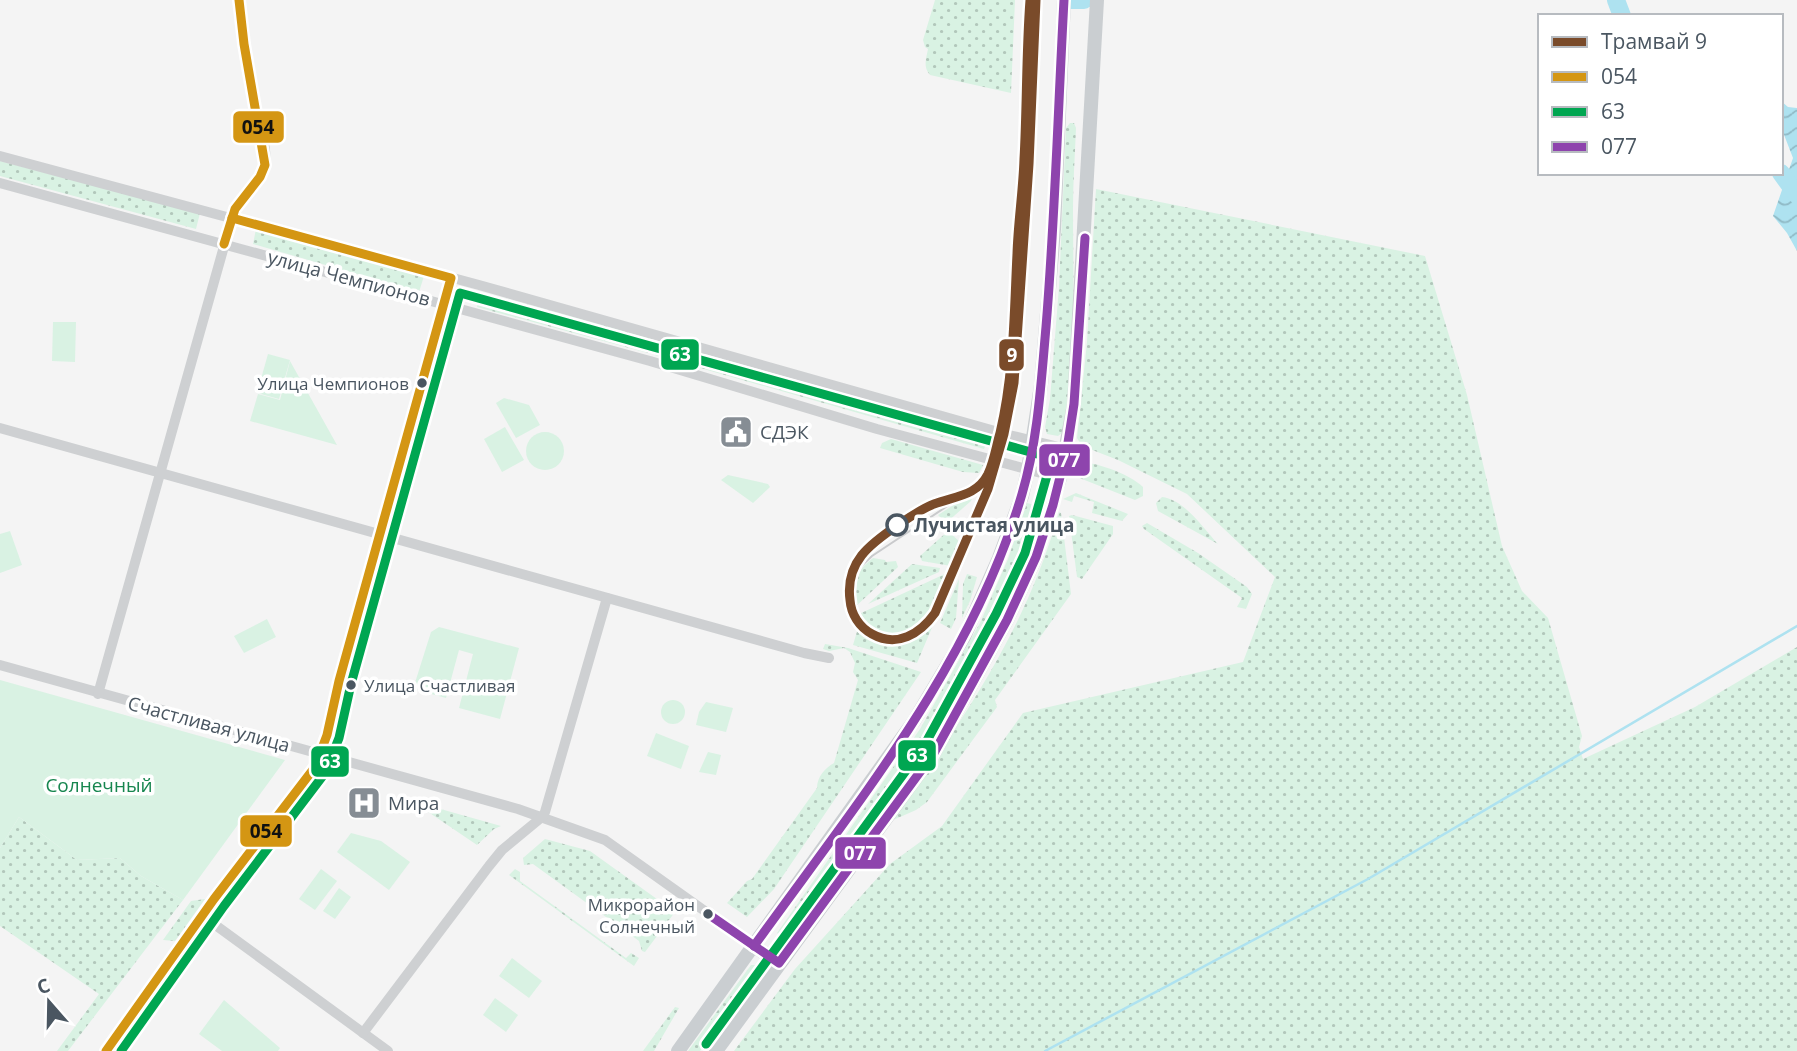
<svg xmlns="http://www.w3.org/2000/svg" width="1797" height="1051" font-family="'Open Sans',sans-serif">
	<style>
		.grass { fill: url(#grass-dots) }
		.park { fill: #d9f2e3 }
		.water { fill: url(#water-waves) }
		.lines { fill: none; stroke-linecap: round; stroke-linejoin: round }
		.stream { stroke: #aee2f0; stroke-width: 2.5 }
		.river { stroke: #aee2f0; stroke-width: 18 }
		.minor { stroke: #ced0d2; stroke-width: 10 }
		.major { stroke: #caced1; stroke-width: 14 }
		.tram { stroke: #c9cacc; stroke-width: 2 }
		.bus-1-casing { stroke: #fff; stroke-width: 14 }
		.bus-2-casing { stroke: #fff; stroke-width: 14 }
		.bus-3-casing { stroke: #fff; stroke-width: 14 }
		.bus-1 { stroke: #d49613; stroke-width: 9 }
		.bus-2 { stroke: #00a651; stroke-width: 9 }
		.bus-3 { stroke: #8e44ad; stroke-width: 9 }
		.tram-1-casing { stroke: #fff; stroke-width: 14 }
		.tram-1 { stroke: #7a4b2a; stroke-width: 9 }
		.bus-dot { fill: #4a5661; stroke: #fff; stroke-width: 2.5 }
		.stop-dot { fill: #fff; stroke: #4a5661; stroke-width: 3.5 }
		.labels { text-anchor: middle; stroke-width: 7; stroke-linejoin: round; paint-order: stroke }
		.bus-label { font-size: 17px; fill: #4a5661; stroke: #fff; text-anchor: end }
		.street-label { font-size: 19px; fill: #4a5661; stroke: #fff }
		.poi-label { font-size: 19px; fill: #4a5661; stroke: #fff; text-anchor: start }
		.stop-label { font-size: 19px; font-weight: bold; fill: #4a5661; stroke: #fff; text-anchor: start }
		.park-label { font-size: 19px; fill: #17864f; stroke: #fff }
		.line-badge { stroke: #fff; stroke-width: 2.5 }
		.badge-label { font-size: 19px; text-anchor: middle; font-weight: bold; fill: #fff }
		.pale-badge-label { font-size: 19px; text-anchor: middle; font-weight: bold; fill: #111 }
	</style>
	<defs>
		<pattern id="grass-dots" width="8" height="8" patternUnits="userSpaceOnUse" patternTransform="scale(1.75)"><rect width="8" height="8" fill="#d9f2e3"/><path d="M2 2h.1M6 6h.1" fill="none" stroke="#b2c7bb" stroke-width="1.8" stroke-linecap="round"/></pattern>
		<pattern id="water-waves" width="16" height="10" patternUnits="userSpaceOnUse" patternTransform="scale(1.75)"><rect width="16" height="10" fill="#aee2f0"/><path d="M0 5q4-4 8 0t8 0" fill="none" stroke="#90bac6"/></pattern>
	</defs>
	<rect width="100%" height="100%" fill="#f4f4f4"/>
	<!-- grass -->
	<g class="grass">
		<path d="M935,0H1015L1011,93L930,75C923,67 926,59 928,49L925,47L923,40Z"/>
		<path d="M1070,123H1074L1076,128C1075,155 1073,182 1073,208C1073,283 1077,360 1062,433L1058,436L1047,434L1045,427L1050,399L1059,287L1066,128Z"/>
		<path d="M0,161L200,213L196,229L0,176Z"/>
		<path d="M1096,189L1425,256L1467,395L1502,546L1522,591L1548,618L1582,736L1579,747L1583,759L1695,707L1797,647V1051H734L795,969L890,864L942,826L1023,713L1243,662L1275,577L1187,494L1118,460L1082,446L1077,438L1087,342Z"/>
		<path d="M256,229L424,276L419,292L253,244Z"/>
		<path d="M481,292L652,338L648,353L477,307Z"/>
		<path d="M659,340L989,437L984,449L655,355Z"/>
		<path d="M891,439L983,465L979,473L963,472L880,448L882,443Z"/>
		<path d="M1074,460C1096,463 1127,472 1143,487V496L1135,500L1072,475L1067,470L1070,463Z"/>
		<path d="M974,492L971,501L946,523L938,515Z"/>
		<path d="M1076,493L1128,514L1122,521L1092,513L1094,502L1074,496L1072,502L1063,499Z"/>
		<path d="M1162,497C1184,499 1204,529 1218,544L1158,511L1156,503Z"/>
		<path d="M1027,503L1039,506C1010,591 972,674 922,750C880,815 833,877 788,941L777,933L920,729L980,623L1008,559Z"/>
		<path d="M1059,512L1061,513L1071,594L995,700L997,707L927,802L916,810L891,821C962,721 1025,633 1059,512Z"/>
		<path d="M1072,515L1113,526V534L1082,579L1077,577L1069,516Z"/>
		<path d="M1147,523L1198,553L1247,587L1252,594L1246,609L1237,607L1242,598L1144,529L1142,526Z"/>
		<path d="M948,531L961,543L951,566L922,561L920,556Z"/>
		<path d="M873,558L885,560L886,562L896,561L898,567L854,608C848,586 856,571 873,558Z"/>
		<path d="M912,564L940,568L939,572L868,604Z"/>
		<path d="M949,572C937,599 926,640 889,636C875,635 865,627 857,615Z"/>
		<path d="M955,573L917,663L853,645L858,628C881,649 918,647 935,619C943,605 948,588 955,573Z"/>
		<path d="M967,574L977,577L970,601L962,618L963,584Z"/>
		<path d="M959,579L956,618L951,629L940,623Z"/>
		<path d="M825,644L848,648L921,672L774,889L747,917L727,903L747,881L752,879L817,788C817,777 825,768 834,763L858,680L853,672L855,663L850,652L844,648L829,651L823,649Z"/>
		<path d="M412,801L501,826L494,829L477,845Z"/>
		<path d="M19,817L77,860L120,858L141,876L183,900L68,1051H57L99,994L0,926V848Z"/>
		<path d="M545,839L590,851L675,912L645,952L642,951L639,941L533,864L524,865L523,858Z"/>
		<path d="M515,869L520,872V881L626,958L631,953L639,958L634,966L509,875Z"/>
		<path d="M205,899L175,941L163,940L191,901Z"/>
		<path d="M751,965H756L758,970L700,1051H688Z"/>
		<path d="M675,1007L679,1008L654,1051H643Z"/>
	</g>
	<!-- park -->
	<g class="park">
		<path d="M53,322H76L75,362L52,361Z"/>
		<path d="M268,354L290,360L279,399L257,393Z"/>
		<path d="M290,361L337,445L250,421L258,394L280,400Z"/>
		<path d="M504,398L529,405L540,425L516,438L496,403Z"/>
		<path d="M505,427L524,460L502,472L484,439Z"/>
		<circle cx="545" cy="451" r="19"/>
		<path d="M728,475L768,484L770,487L753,503L721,480Z"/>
		<path d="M10,531L22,565L0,573V534Z"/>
		<path d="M267,619L276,637L244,653L234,636Z"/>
		<path d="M439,627L519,648L500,719L459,708L473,654L459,650L446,698L413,689L431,632Z"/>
		<path d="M0,680L285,760L183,900L141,876L120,858L77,860L19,817L0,848Z"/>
		<circle cx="673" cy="712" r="12"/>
		<path d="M706,702L733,708L726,732L696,725L699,712Z"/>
		<path d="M656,733L689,746L681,769L647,756Z"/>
		<path d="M708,752L721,755L716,775L699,772Z"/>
		<path d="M351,833L381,841L410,862L389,890L337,852Z"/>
		<path d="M321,869L337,881L315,910L299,899Z"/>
		<path d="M339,888L351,897L335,919L323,911Z"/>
		<path d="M512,958L542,981L529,998L499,976Z"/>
		<path d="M495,998L518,1015L506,1032L483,1015Z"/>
		<path d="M224,1000L280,1048L278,1051H222L199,1034Z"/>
	</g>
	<!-- water -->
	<path class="water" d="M1781,101L1788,107L1797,108V251L1787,233L1773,216L1793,158L1781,127Z"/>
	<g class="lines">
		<!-- stream -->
		<path class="stream" d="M1045,1051L1368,879L1797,626"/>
		<!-- river -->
		<g class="river">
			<path d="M1069,0H1084"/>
			<path d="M1616,0L1622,16"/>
			<path d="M1781,173L1797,195"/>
		</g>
		<!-- minor -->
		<g class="minor">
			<path d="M0,156L479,285L1009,435L1067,449"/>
			<path d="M0,183L650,361L877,429L1060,478"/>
			<path d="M0,428L804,653L829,658"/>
			<path d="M0,665L518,809L605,840L754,946"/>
			<path d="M98,694L232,218C239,198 259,186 264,168C269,150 259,126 256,108C248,72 243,36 239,0"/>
			<path d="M203,916L388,1051"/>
			<path d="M363,1033L489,866L502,850L542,817L545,812L607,598"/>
			<path d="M106,1051L214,899L315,767L327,735L339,681L451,278"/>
		</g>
		<!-- major -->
		<g class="major">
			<path d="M754,946L779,963"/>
			<path d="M678,1051L914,721L964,637L999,558L1022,496L1028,470L1041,385L1054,229L1064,0"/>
			<path d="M716,1051L934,753L1007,620L1036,557L1060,478L1074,404L1097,0"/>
		</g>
		<!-- tram -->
		<path class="tram" d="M848,588L856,571L872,556L964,495"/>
		<defs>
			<g id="bus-1">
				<path d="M224,244L235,209L260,177L265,165L244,44L239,0"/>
				<path d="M106,1051L214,899L315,767L327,735L339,681L451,278L232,218"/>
			</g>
			<path id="bus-2" d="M121,1051L224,906L325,773L339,738L351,684L460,293L1052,458L1025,553L996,614L924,746L706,1044"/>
			<g id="bus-3">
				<path d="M708,914L779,963L934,753L1007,620L1036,557L1053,505L1067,449L1074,404L1085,238"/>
				<path d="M754,946C856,804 972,665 1022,494C1038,440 1041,383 1046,327C1055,218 1058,109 1064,0"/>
			</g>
		</defs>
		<!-- bus-1 casing -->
		<use href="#bus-1" class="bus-1-casing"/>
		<!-- bus-2 casing -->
		<use href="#bus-2" class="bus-2-casing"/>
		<!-- bus-3 casing -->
		<use href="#bus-3" class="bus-3-casing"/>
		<!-- bus-1 -->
		<use href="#bus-1" class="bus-1"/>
		<!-- bus-2 -->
		<use href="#bus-2" class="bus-2"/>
		<!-- bus-3 -->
		<use href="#bus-3" class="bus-3"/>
		<defs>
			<path id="tram-1" d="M1030,0C1026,53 1027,106 1024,159C1023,191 1018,222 1017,254C1014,314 1014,374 1000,433C996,447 994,461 988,474C977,496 955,496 934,504C921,509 910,517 898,525C870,544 845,562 850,600C851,614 859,627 872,634C897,648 920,634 935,613L988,489L1004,434L1014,383L1029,164L1036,0"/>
		</defs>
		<!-- tram-1 casing -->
		<use href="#tram-1" class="tram-1-casing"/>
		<!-- tram-1 -->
		<use href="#tram-1" class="tram-1"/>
	</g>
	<!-- icons -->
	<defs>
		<symbol id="civic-square" viewBox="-11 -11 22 22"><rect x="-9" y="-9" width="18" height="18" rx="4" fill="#868d94" stroke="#fff"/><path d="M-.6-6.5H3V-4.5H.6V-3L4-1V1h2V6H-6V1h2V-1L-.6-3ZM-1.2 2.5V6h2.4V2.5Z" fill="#fff"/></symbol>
		<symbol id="hospital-square" viewBox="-11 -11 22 22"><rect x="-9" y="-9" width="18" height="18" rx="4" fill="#868d94" stroke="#fff"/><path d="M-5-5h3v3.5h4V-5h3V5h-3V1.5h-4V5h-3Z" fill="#fff"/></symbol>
	</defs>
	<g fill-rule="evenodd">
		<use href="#civic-square" x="717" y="413" width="38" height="38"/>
		<use href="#hospital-square" x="345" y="784" width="38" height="38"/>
	</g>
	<!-- markers -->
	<g class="bus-dot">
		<circle cx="422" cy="383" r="6"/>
		<circle cx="351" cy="685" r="6"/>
		<circle cx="708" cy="914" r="6"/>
	</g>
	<circle class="stop-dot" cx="897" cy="525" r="10"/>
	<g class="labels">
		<!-- bus labels -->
		<g class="bus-label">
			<text x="409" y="390">Улица Чемпионов</text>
			<text x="364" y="692" text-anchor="start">Улица Счастливая</text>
			<text x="695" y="911">Микрорайон<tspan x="695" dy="22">Солнечный</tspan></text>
		</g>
		<!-- street labels -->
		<g class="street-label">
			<text transform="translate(349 278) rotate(15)" y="7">улица Чемпионов</text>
			<text transform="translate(209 724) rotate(15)" y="7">Счастливая улица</text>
		</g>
		<!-- poi labels -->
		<g class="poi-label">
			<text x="760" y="439">СДЭК</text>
			<text x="388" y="810">Мира</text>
		</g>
		<!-- stop labels -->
		<g class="stop-label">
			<text x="914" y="532">Лучистая улица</text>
		</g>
		<!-- park labels -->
		<g class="park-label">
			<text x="99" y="792">Солнечный</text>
		</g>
	</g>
	<g class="line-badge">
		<rect x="232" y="110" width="53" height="34" rx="7" fill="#d49613"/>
		<rect x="660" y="338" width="40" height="33" rx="7" fill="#00a651"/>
		<rect x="998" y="338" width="27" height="34" rx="7" fill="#7a4b2a"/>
		<rect x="1038" y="443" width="53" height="34" rx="7" fill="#8e44ad"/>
		<rect x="897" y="739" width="40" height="33" rx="7" fill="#00a651"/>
		<rect x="310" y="745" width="40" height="33" rx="7" fill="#00a651"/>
		<rect x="239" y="814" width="54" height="34" rx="7" fill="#d49613"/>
		<rect x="834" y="836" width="53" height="34" rx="7" fill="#8e44ad"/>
	</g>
	<g class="badge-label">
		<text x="680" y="361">63</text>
		<text x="1012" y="362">9</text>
		<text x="1064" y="467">077</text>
		<text x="917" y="762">63</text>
		<text x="330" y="768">63</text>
		<text x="860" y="860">077</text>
	</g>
	<g class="pale-badge-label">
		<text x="258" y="134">054</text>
		<text x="266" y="838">054</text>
	</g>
	<!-- legend -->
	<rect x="1538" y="14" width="245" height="161" fill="#ffffff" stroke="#b7bbc0" stroke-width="2"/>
	<rect x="1552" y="37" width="35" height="10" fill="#7a4b2a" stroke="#b7bbc0" stroke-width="2"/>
	<text x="1601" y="49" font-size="21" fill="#4a5661">Трамвай 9</text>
	<rect x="1552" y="72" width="35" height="10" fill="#d49613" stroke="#b7bbc0" stroke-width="2"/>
	<text x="1601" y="84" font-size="21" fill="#4a5661">054</text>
	<rect x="1552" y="107" width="35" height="10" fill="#00a651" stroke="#b7bbc0" stroke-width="2"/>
	<text x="1601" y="119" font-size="21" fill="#4a5661">63</text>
	<rect x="1552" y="142" width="35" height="10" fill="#8e44ad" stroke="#b7bbc0" stroke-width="2"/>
	<text x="1601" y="154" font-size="21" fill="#4a5661">077</text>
	<!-- north arrow -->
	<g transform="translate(49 1002) rotate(340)" stroke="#ffffff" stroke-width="5" paint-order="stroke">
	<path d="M0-5L12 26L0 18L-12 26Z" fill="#4a5661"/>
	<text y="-10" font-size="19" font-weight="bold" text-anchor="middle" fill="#4a5661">С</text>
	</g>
</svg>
